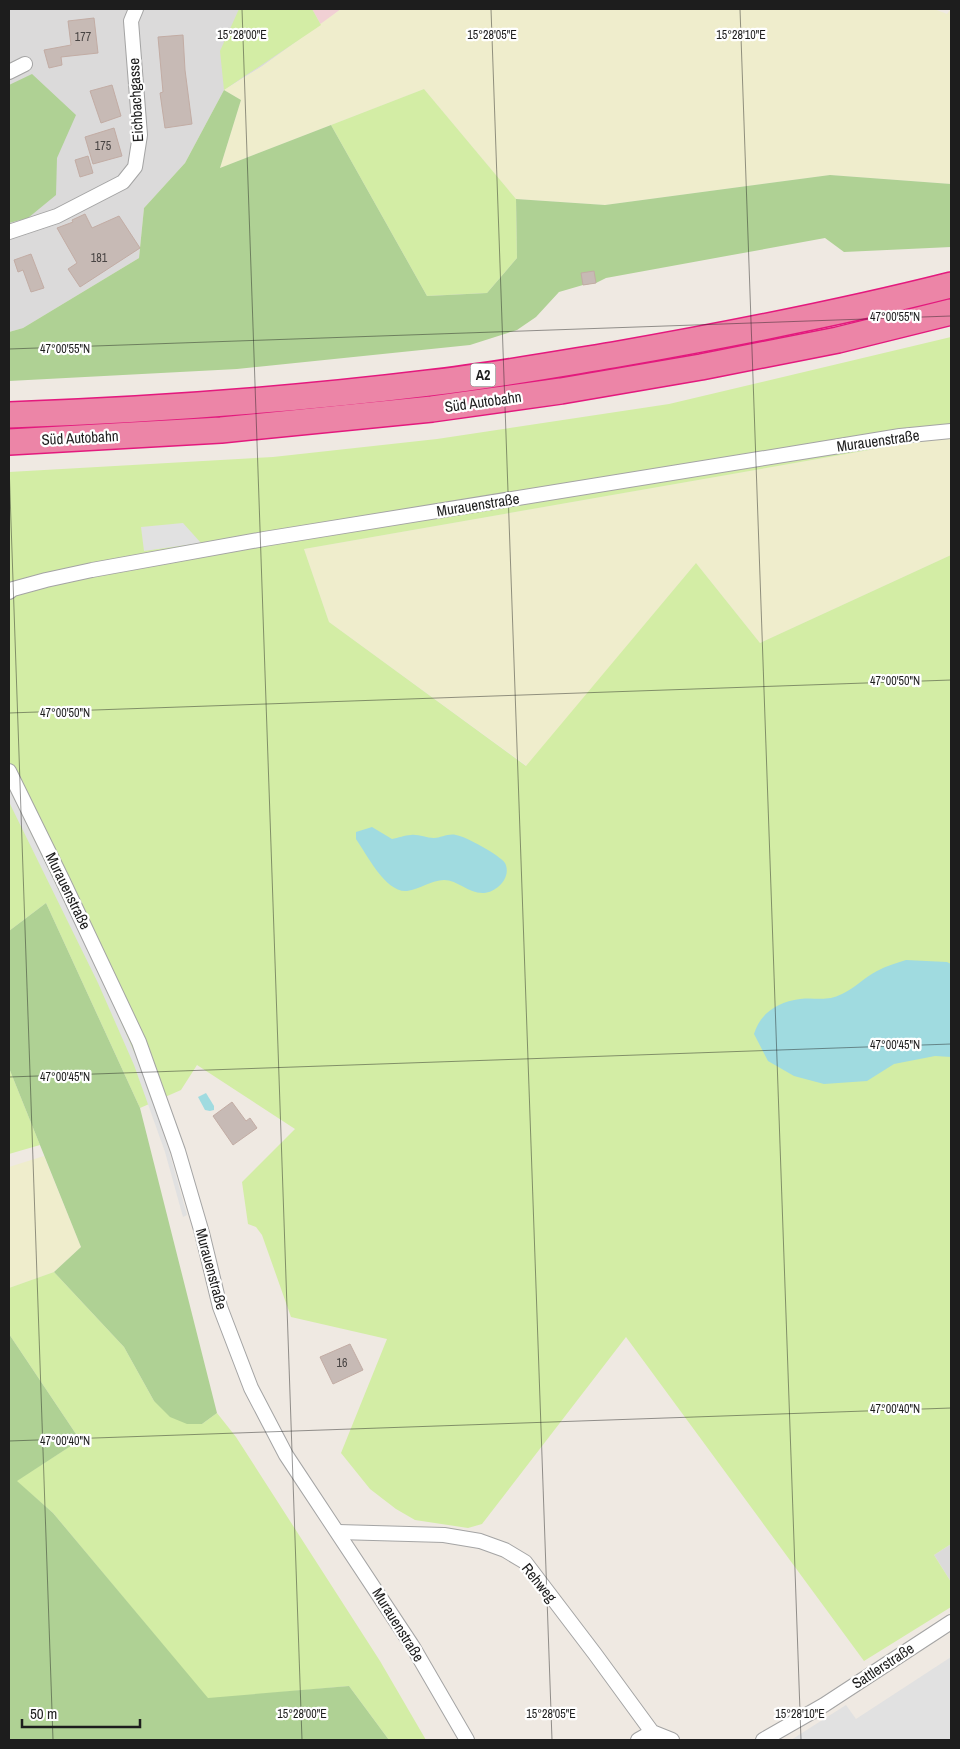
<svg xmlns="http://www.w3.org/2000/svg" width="960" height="1749" font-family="'Archivo Narrow',sans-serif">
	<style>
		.residential { fill: #dbdada }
		.commercial { fill: #f1d0d4 }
		.farmland { fill: #efedcc }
		.grass { fill: #d3eda5 }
		.forest { fill: #afd194 }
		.parking { fill: #e1e1e1 }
		.water { fill: #a0dbe0 }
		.building { fill: #c7bab5; stroke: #c2aca4 }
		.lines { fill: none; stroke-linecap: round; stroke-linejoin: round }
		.street-casing { stroke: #a4a4a4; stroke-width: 16 }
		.highway-casing { stroke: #e3197d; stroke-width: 28 }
		.street { stroke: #fff; stroke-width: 14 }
		.highway { stroke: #ec85a7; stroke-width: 25 }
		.ticks { fill: none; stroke: #1d1d1d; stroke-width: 1; stroke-opacity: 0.45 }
		.labels { text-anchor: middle; stroke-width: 4.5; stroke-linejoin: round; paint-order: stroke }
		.number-label { font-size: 12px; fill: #484443 }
		.shield { fill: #fff; stroke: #616161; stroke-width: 1 }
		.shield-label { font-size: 14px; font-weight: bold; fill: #1d1d1d }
		.street-label { font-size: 15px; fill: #1d1d1d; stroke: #fff }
		.ticks-label { font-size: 12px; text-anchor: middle; fill: #1d1d1d; stroke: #fff; stroke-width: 4.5; stroke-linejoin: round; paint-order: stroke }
	</style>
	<rect width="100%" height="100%" fill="#efe9e2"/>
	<!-- residential -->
	<g class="residential">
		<path d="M9,9H312L321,25L261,67L224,90L185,163L144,208L139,258L23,328L9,332Z"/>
		<path d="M951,1544V1582L934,1555Z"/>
	</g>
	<!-- commercial -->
	<path class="commercial" d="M312,9H341L321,25Z"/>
	<!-- farmland -->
	<g class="farmland">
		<path d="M341,9H934L947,14L951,9V184L830,175L605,205L516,199L424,89L220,168L241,100L224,90L261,67Z"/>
		<path d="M951,433V555L760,643L696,563L527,766L329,622L304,549L909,443Z"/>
		<path d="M44,1156L81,1247L54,1272L9,1288V1167Z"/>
	</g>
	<!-- grass -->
	<g class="grass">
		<path d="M239,9H312L321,25L224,90L220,51Z"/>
		<path d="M424,89L516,199L517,258L487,293L427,296L331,125Z"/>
		<path d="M951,337V433L909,443L304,549L329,622L526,766L696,563L760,643L951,555V1544L934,1555L951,1582V1607L864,1661L626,1337L482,1524L468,1528L415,1520L396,1509L370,1489L341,1453L387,1339L291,1317L262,1235L256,1227L248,1224L242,1182L295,1129L197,1065L181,1090L140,1108L46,903L9,931V472L273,457L437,439L669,404Z"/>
		<path d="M9,1068L40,1145L9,1154Z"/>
		<path d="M54,1272L124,1347L154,1401L202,1424L217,1413L236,1437L380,1661L426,1740H389L349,1686L208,1699L53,1513L16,1481L80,1440L9,1334V1288Z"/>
	</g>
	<!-- forest -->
	<g class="forest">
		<path d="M32,74L76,115L57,158L56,195L28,218L9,223V85Z"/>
		<path d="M224,90L241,100L220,168L331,125L427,296L487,293L517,258L516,199L605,205L830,175L951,184V247L844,252L825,238L606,278L596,283L583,285L559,292L536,317L517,330L470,345L237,369L9,381V332L23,328L139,258L144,208L185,163Z"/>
		<path d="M46,903L140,1108L217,1413L202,1424H187L170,1417L154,1401L124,1347L54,1272L81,1247L9,1068V931Z"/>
		<path d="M9,1334L80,1440L17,1481L53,1513L208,1698L349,1686L389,1740H9Z"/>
	</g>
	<!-- parking -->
	<g class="parking">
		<path d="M183,523L201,543L144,551L141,527Z"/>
		<path d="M9,788L103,981L139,1063L169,1151L187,1215L183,1217L165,1152L134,1065L98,983L9,802Z"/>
		<path d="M951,1657V1740H791L846,1705L856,1719Z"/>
	</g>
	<!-- water -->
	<g class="water">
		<path d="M372,827L392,839C398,838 405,835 411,835C418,834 426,838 434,838C441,838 448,833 456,835C465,836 501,856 505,863C512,877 497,892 484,893C469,894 458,880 444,880C432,880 420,889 407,891C386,893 367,855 356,839V832Z"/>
		<path d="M906,960L947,962L951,964V1057L935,1056L894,1064L867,1081L824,1084L794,1076L768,1061L754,1034C761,1012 778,1002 800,999C816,997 826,1002 842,994C855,988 865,977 877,971C886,966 897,963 906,960Z"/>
		<path d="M206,1093L214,1106V1110L210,1111L205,1110L198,1097Z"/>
	</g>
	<!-- building -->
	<g class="building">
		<path d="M94,18L98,53L61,57L62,65L49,68L44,50L71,45L68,21Z"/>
		<path d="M183,35L185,70L192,124L165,128L160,93L163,92L158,37Z"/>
		<path d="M112,85L121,116L101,123L90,91Z"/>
		<path d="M114,128L122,156L93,164L85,137Z"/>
		<path d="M88,156L93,173L80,177L75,160Z"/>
		<path d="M85,214L92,228L119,216L140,248L80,287L68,269L77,263L57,228L73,222L72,220Z"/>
		<path d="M31,254L44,288L31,292L23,270L18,272L14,260Z"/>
		<path d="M594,271L596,283L583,285L581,273Z"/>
		<path d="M232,1102L246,1121L250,1118L257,1128L233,1145L213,1116Z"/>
		<path d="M350,1344L363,1370L333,1384L320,1357Z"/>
	</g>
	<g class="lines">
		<defs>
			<g id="street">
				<path d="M9,72L25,64"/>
				<path d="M9,232L57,216L123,182L135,167L140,135L131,21L136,9"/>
				<path d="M9,592L13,589L46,580L92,570L264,539L833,447L900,436L951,431"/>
				<path d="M9,771L62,879L139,1042L178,1151L202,1233L220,1307L251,1388L286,1455L413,1647L467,1740"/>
				<path d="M338,1532L444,1535L480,1541L505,1550L525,1562L595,1654L652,1732L672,1740"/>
				<path d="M638,1740L652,1732"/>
				<path d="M763,1740L824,1705L951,1622"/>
			</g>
			<g id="highway">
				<path d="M9,415C149,410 290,400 429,383C491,376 552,365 613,355C727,335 840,313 951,285"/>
				<path d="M9,442L221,430L432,409L561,391L701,367L838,340L951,312"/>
			</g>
		</defs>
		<!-- street casing -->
		<use href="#street" class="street-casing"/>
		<!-- highway casing -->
		<use href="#highway" class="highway-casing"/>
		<!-- street -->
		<use href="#street" class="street"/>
		<!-- highway -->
		<use href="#highway" class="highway"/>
	</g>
	<!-- ticks -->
	<path class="ticks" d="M242,9L302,1740M491,9L552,1740M740,9L801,1740M9,349L951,316M9,464L53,1740M9,713L951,680M9,1077L951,1044M9,1441L951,1408"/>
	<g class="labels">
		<!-- number labels -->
		<g class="number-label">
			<text x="83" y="41">177</text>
			<text x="103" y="150">175</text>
			<text x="99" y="262">181</text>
			<text x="342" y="1367">16</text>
		</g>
		<!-- shield labels -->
		<rect class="shield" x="470.5" y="363.5" width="25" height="23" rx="4"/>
		<g class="shield-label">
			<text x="483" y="380">A2</text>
		</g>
		<!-- street labels -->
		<g class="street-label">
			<text transform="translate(136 100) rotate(-93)" y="5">Eichbachgasse</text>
			<text transform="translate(483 402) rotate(-8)" y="5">Süd Autobahn</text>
			<text transform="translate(80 438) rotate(-3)" y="5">Süd Autobahn</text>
			<text transform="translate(878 441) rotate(-8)" y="5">Murauenstraße</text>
			<text transform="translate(478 505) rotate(-9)" y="5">Murauenstraße</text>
			<text transform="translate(68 891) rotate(64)" y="5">Murauenstraße</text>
			<text transform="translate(211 1269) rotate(75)" y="5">Murauenstraße</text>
			<text transform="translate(539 1583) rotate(51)" y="5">Rehweg</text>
			<text transform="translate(398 1625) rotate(58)" y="5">Murauenstraße</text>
			<text transform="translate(883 1666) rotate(-33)" y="5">Sattlerstraße</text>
		</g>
	</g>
	<g class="ticks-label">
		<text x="242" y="39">15°28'00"E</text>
		<text x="492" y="39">15°28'05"E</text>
		<text x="741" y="39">15°28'10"E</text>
		<text x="895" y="321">47°00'55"N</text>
		<text x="65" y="353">47°00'55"N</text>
		<text x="895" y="685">47°00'50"N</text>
		<text x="65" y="717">47°00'50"N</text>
		<text x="895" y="1049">47°00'45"N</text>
		<text x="65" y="1081">47°00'45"N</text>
		<text x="895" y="1413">47°00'40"N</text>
		<text x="65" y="1445">47°00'40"N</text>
		<text x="302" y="1718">15°28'00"E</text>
		<text x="551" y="1718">15°28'05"E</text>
		<text x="800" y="1718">15°28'10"E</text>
	</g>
	<!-- border -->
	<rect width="960" height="1749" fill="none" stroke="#1d1d1d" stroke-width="20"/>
	<!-- scale -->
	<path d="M22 1719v8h118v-8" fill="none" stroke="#1d1d1d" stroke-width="2.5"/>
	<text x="30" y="1719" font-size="15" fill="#1d1d1d" stroke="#ffffff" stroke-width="4" paint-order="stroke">50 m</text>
</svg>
